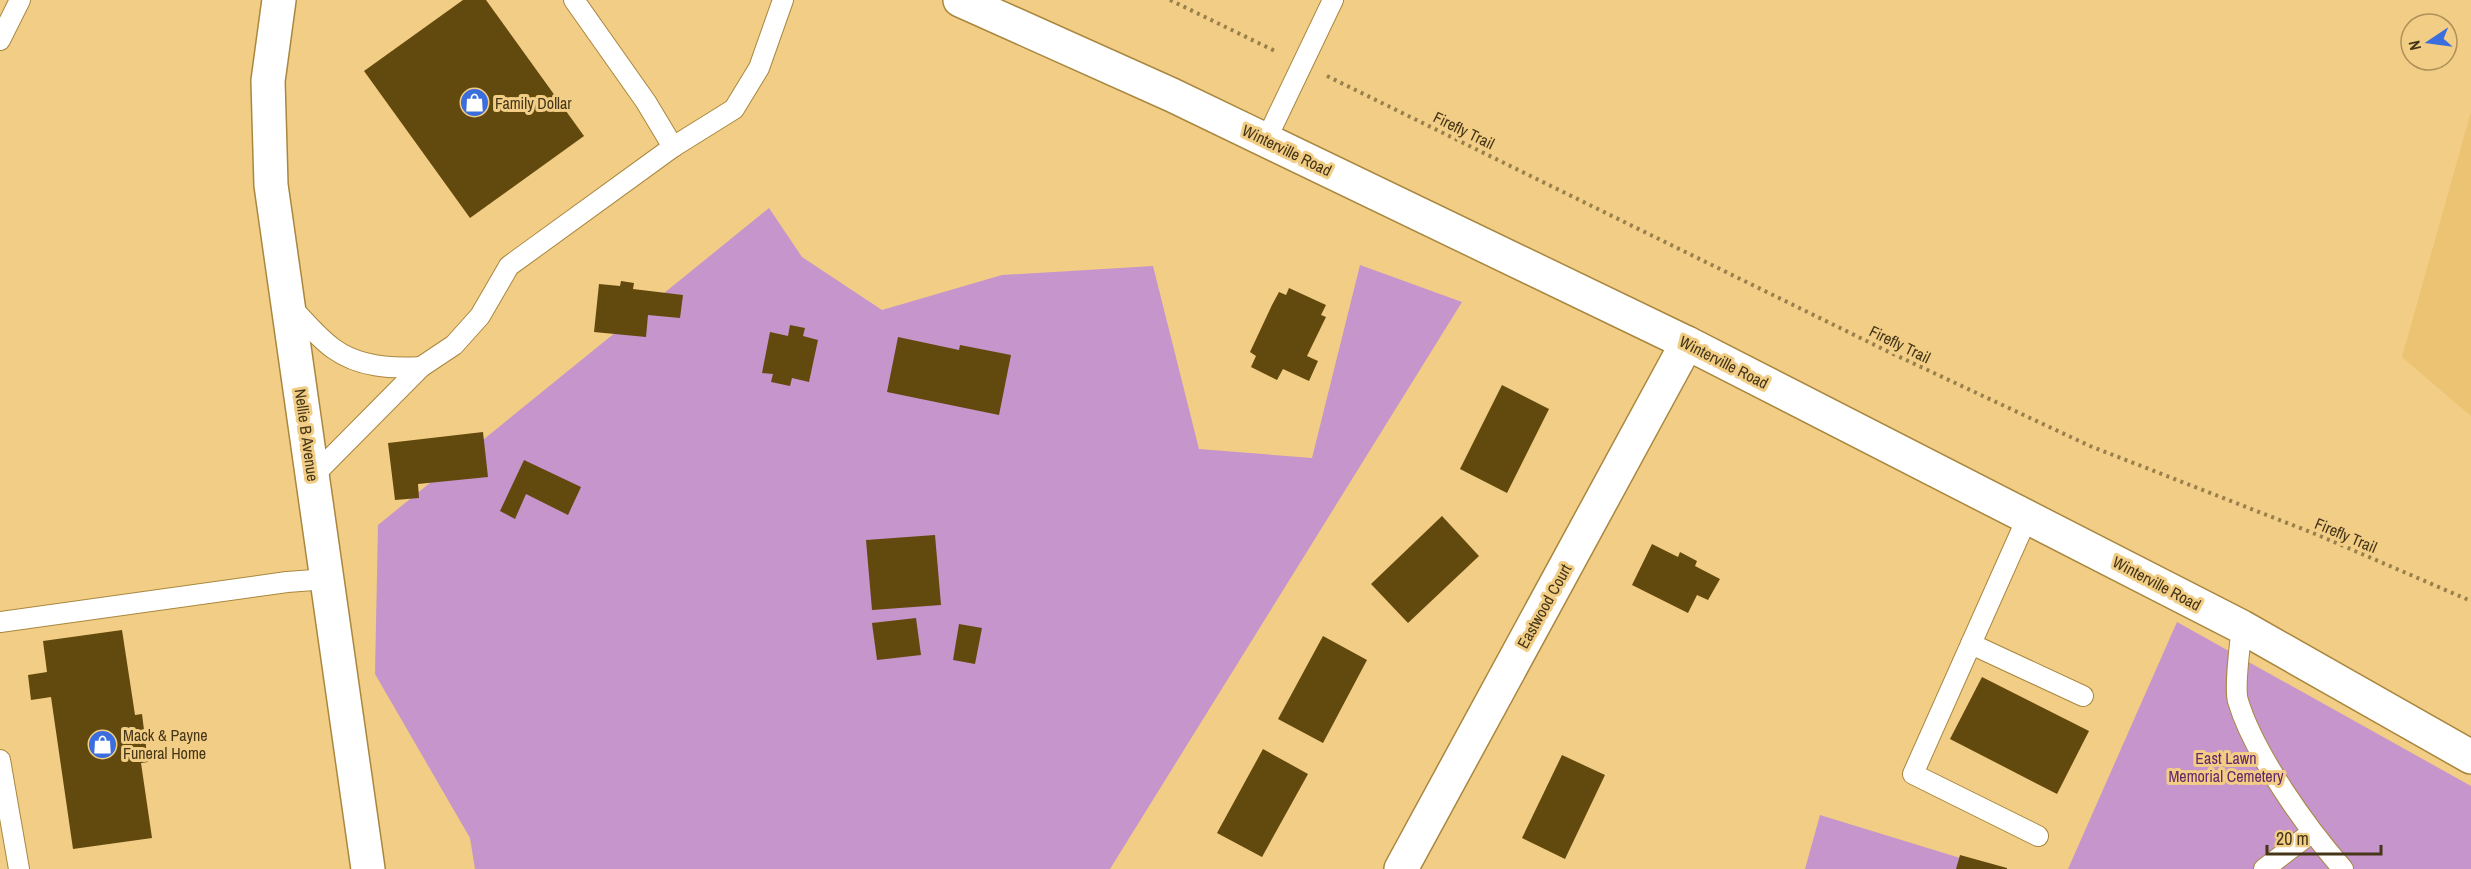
<svg xmlns="http://www.w3.org/2000/svg" width="2471" height="869" font-family="'Archivo Narrow',sans-serif">
	<style>
		.built { fill: #ecc373 }
		.green { fill: #c695cb }
		.building { fill: #62490d }
		.lines { fill: none; stroke-linecap: round; stroke-linejoin: round }
		.lane-casing { stroke: #a9873f; stroke-width: 22 }
		.street-casing { stroke: #a9873f; stroke-width: 36 }
		.secondary-casing { stroke: #a9873f; stroke-width: 36 }
		.path { stroke: #987f4c; stroke-width: 4; stroke-dasharray: 3 4.5; stroke-linecap: butt }
		.lane { stroke: #fff; stroke-width: 20 }
		.street { stroke: #fff; stroke-width: 33 }
		.secondary { stroke: #fff; stroke-width: 33 }
		.labels { text-anchor: middle; stroke-width: 6; stroke-linejoin: round; paint-order: stroke }
		.poi-label { font-size: 16px; fill: #453618; stroke: #f2cd85; text-anchor: start }
		.street-label { font-size: 16px; fill: #453618; stroke: #f2cd85 }
		.park-label { font-size: 16px; fill: #64266b; stroke: #f2cd85 }
	</style>
	<rect width="100%" height="100%" fill="#f2cd85"/>
	<!-- built -->
	<path class="built" d="M2471,112V416L2402,357Z"/>
	<!-- green -->
	<g class="green">
		<path d="M769,208L802,257L882,310L1002,275L1153,266L1199,449L1312,458L1360,265L1462,302L1110,869H475L470,838L375,674L378,525Z"/>
		<path d="M2177,622L2471,786V869H2068Z"/>
		<path d="M1820,815L1996,869H1805Z"/>
	</g>
	<!-- building -->
	<g class="building">
		<path d="M463,0H486L584,136L470,218L364,71Z"/>
		<path d="M621,281L634,283L633,289L683,295L680,318L648,315L646,337L594,332L599,284L620,286Z"/>
		<path d="M1289,288L1326,305L1321,315L1326,317L1307,356L1318,361L1309,381L1283,369L1277,380L1251,367L1256,356L1250,352L1272,305L1279,292L1286,295Z"/>
		<path d="M790,325L805,328L803,336L818,340L809,382L792,378L790,386L771,382L773,374L762,373L770,332L788,336Z"/>
		<path d="M898,337L959,350L960,345L1011,355L999,415L887,392Z"/>
		<path d="M1502,385L1549,409L1507,493L1460,469Z"/>
		<path d="M483,432L488,477L418,484L419,498L395,500L388,443Z"/>
		<path d="M524,460L581,487L568,515L526,494L515,519L500,511Z"/>
		<path d="M1442,516L1479,556L1408,623L1371,584Z"/>
		<path d="M935,535L941,605L872,610L866,540Z"/>
		<path d="M1652,544L1678,557L1680,552L1697,561L1695,566L1720,579L1708,600L1697,595L1688,613L1632,585Z"/>
		<path d="M916,618L921,655L877,660L872,623Z"/>
		<path d="M959,624L982,628L975,664L953,660Z"/>
		<path d="M122,630L135,715L142,714L148,762L141,763L152,838L73,849L51,697L31,700L28,675L47,672L43,641Z"/>
		<path d="M1323,636L1367,660L1323,743L1278,719Z"/>
		<path d="M1982,677L2089,731L2057,794L1950,739Z"/>
		<path d="M1263,749L1308,774L1262,857L1217,833Z"/>
		<path d="M1562,755L1605,775L1565,859L1522,838Z"/>
		<path d="M1960,855L2007,868V869H1956Z"/>
	</g>
	<g class="lines">
		<defs>
			<g id="lane">
				<path d="M574,0L646,102L673,147"/>
				<path d="M0,40L20,0"/>
				<path d="M1266,140L1333,0"/>
				<path d="M290,306C304,320 318,338 334,349C359,367 391,369 421,367"/>
				<path d="M313,476L421,367L454,345L480,316L509,266L673,147L734,109L759,68L783,0"/>
				<path d="M2028,516L1913,774L2038,836"/>
				<path d="M0,622L287,582L327,579"/>
				<path d="M2242,627C2240,644 2234,688 2238,701C2254,754 2306,827 2343,869"/>
				<path d="M1971,644L2083,696"/>
				<path d="M0,760L19,869"/>
				<path d="M2264,869L2311,833"/>
			</g>
			<path id="street" d="M1401,869L1687,343"/>
			<g id="secondary">
				<path d="M279,0L268,81L271,185L368,869"/>
				<path d="M960,0L1172,95L1687,343L2242,627L2471,757"/>
			</g>
		</defs>
		<!-- lane casing -->
		<use href="#lane" class="lane-casing"/>
		<!-- street casing -->
		<use href="#street" class="street-casing"/>
		<!-- secondary casing -->
		<use href="#secondary" class="secondary-casing"/>
		<!-- path -->
		<g class="path">
			<path d="M1170,0L1277,52"/>
			<path d="M1327,76L1889,352L2090,446L2318,535L2471,601"/>
		</g>
		<!-- lane -->
		<use href="#lane" class="lane"/>
		<!-- street -->
		<use href="#street" class="street"/>
		<!-- secondary -->
		<use href="#secondary" class="secondary"/>
	</g>
	<!-- icons -->
	<defs>
		<symbol id="shop-disc" viewBox="-11 -11 22 22"><circle r="9.5" fill="#3a6ddd" stroke="#f2cd85"/><path d="M-5-2.5h2.3a2.7 3.5 0 0 1 5.4 0H5L5.5 6h-11ZM-1.5-2.5h3a1.5 2.3 0 0 0-3 0Z" fill="#fff"/></symbol>
	</defs>
	<g fill-rule="evenodd">
		<use href="#shop-disc" x="458" y="86" width="33" height="33"/>
		<use href="#shop-disc" x="86" y="728" width="33" height="33"/>
	</g>
	<g class="labels">
		<!-- poi labels -->
		<g class="poi-label">
			<text x="495" y="109">Family Dollar</text>
			<text x="123" y="741">Mack &amp; Payne<tspan x="123" dy="18">Funeral Home</tspan></text>
		</g>
		<!-- street labels -->
		<g class="street-label">
			<text transform="translate(1464 130) rotate(26)" y="6">Firefly Trail</text>
			<text transform="translate(1287 150) rotate(26)" y="6">Winterville Road</text>
			<text transform="translate(1900 344) rotate(26)" y="6">Firefly Trail</text>
			<text transform="translate(1724 362) rotate(27)" y="6">Winterville Road</text>
			<text transform="translate(307 435) rotate(82)" y="6">Nellie B Avenue</text>
			<text transform="translate(2346 535) rotate(23)" y="6">Firefly Trail</text>
			<text transform="translate(2157 583) rotate(28)" y="6">Winterville Road</text>
			<text transform="translate(1544 606) rotate(-61)" y="6">Eastwood Court</text>
		</g>
		<!-- park labels -->
		<g class="park-label">
			<text x="2226" y="764">East Lawn<tspan x="2226" dy="18">Memorial Cemetery</tspan></text>
		</g>
	</g>
	<!-- north arrow -->
	<g transform="translate(2429 42) rotate(257)"><circle r="28" fill="#f2cd85" stroke="#ad9159" stroke-width="1.5"/>
	<path d="M0-4.5L10 22L0 15L-10 22Z" fill="#3a6ddd"/>
	<text y="-9" font-size="16" font-weight="bold" text-anchor="middle" fill="#453618">N</text>
	</g>
	<!-- scale -->
	<path d="M2267 845v9h114v-9" fill="none" stroke="#453618" stroke-width="3"/>
	<text x="2276" y="845" font-size="18" fill="#453618" stroke="#f2cd85" stroke-width="4.5" paint-order="stroke">20 m</text>
</svg>
